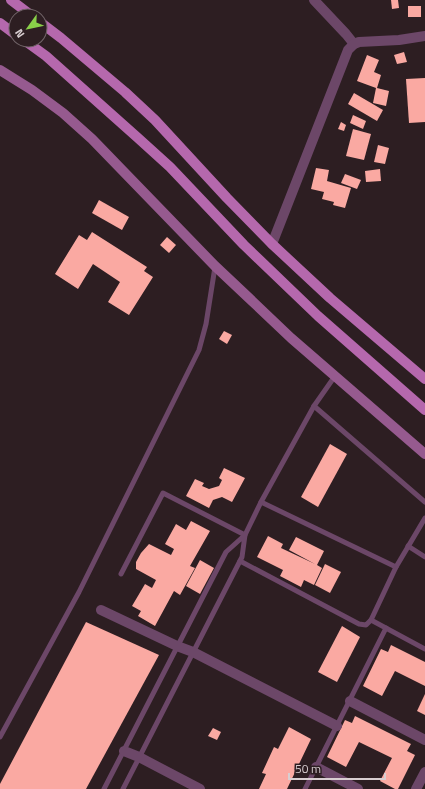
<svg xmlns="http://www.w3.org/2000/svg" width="425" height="789" font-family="'Titillium Web',sans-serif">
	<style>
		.building { fill: #faa9a2 }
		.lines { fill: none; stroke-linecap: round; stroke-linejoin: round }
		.service { stroke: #6c4768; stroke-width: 5 }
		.minor { stroke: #6c4768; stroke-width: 10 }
		.secondary { stroke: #965a8f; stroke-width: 10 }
		.primary { stroke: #b568ad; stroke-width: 10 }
	</style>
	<rect width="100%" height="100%" fill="#2d1e22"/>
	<!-- building -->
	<g class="building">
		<path d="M391,0H398L399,8L392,9Z"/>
		<rect x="408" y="6" width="13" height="11"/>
		<path d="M404,52L407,62L397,64L394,55Z"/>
		<path d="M367,55L379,60L374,72L381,75L377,88L389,91L386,106L373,103L376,88L357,81Z"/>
		<path d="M425,78V122L409,123L406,79Z"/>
		<path d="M354,93L383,110L377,121L348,104Z"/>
		<path d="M353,115L366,121L363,129L350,123Z"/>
		<path d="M341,122L346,125L344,131L338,129Z"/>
		<path d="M353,129L371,134L364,160L346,156Z"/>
		<path d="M378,145L389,148L385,164L374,162Z"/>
		<path d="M316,168L329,170L327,181L351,188L345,208L333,205L334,202L322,199L324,192L311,189Z"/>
		<path d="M380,169L381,181L366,182L365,171Z"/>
		<path d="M345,174L361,180L357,189L341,183Z"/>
		<path d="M99,200L129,217L122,230L92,213Z"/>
		<path d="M92,232L147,267L144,271L153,277L129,315L108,302L120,282L93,264L78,289L55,274L79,235L87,240Z"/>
		<path d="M167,237L176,245L169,253L160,245Z"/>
		<path d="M224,331L232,335L227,344L219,339Z"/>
		<path d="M330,444L347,454L318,507L301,497Z"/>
		<path d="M224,468L245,478L232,502L222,497L213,500L209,508L186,496L195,479L204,483L202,486L209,489L219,486L222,480L219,478Z"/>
		<path d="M191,521L210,531L190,566L195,568L180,595L174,591L155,626L138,616L141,611L132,606L145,584L152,588L156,580L136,569V562L141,553L149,544L171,555L174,549L165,544L176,524L186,530Z"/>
		<path d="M268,536L283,544L281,548L315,564L289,550L296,537L324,551L317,565L322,568L314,585L304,580L301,587L280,576L283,570L257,557Z"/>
		<path d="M200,560L214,568L200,594L186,586Z"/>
		<path d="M325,564L341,572L330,593L315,585Z"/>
		<path d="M86,622L159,655L86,789H0V784Z"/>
		<path d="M342,626L360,637L337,682L318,672Z"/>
		<path d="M391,645L425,662V686L395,671L382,696L363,686L381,649L388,652Z"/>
		<path d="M425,694V715L417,711Z"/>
		<path d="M355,716L411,744L407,751L415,755L398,789H395L380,781L392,758L359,742L346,767L327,757L345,720L352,723Z"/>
		<path d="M289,727L311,739L287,789H259L266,774L262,773L274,747L278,749Z"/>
		<path d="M213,728L221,732L217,740L208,736Z"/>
	</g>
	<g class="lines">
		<!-- service -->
		<g class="service">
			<path d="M314,406L425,502"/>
			<path d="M261,502L396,567"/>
			<path d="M408,546L425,557"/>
			<path d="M240,561L359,624L366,625L371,620L396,567L425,518"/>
			<path d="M121,574L163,493L245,535L261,502L314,406L335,376"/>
			<path d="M371,620L425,649"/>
			<path d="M0,737L79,592L199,350L206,324L215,267"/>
			<path d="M104,789L226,552L245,535L242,557L123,789"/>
			<path d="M305,789L386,628"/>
		</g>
		<!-- minor -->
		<g class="minor">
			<path d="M314,0L346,34L354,44"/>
			<path d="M272,244L348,50L354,44L359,42L399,40L425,36"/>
			<path d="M101,610L177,646L193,652L337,726"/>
			<path d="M350,701L425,740"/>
			<path d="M124,751L139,757L200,789"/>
			<path d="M316,767L358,789"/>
			<path d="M416,789L425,772"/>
		</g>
		<!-- secondary -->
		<path class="secondary" d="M0,70L32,90L63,113L92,139L215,266L250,299L291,338L425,454"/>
		<!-- primary -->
		<g class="primary">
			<path d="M11,0L32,16"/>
			<path d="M40,22L61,38L125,92L155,120L227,198L272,244L330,298L425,379"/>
			<path d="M0,23L16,35"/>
			<path d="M24,40L46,56L138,138L170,167L244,245L318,316L425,410"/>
		</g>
	</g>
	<!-- north arrow -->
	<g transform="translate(28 28) rotate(237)"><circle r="19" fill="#2d1e22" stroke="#716468"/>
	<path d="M0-3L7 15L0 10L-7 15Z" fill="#89cf49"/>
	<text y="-6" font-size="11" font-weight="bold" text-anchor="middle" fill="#d8ced1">N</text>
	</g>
	<!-- scale -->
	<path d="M289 773v6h96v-6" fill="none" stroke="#d8ced1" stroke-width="2"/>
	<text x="295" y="773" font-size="12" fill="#d8ced1" stroke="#2d1e22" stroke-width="3" paint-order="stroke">50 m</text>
</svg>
